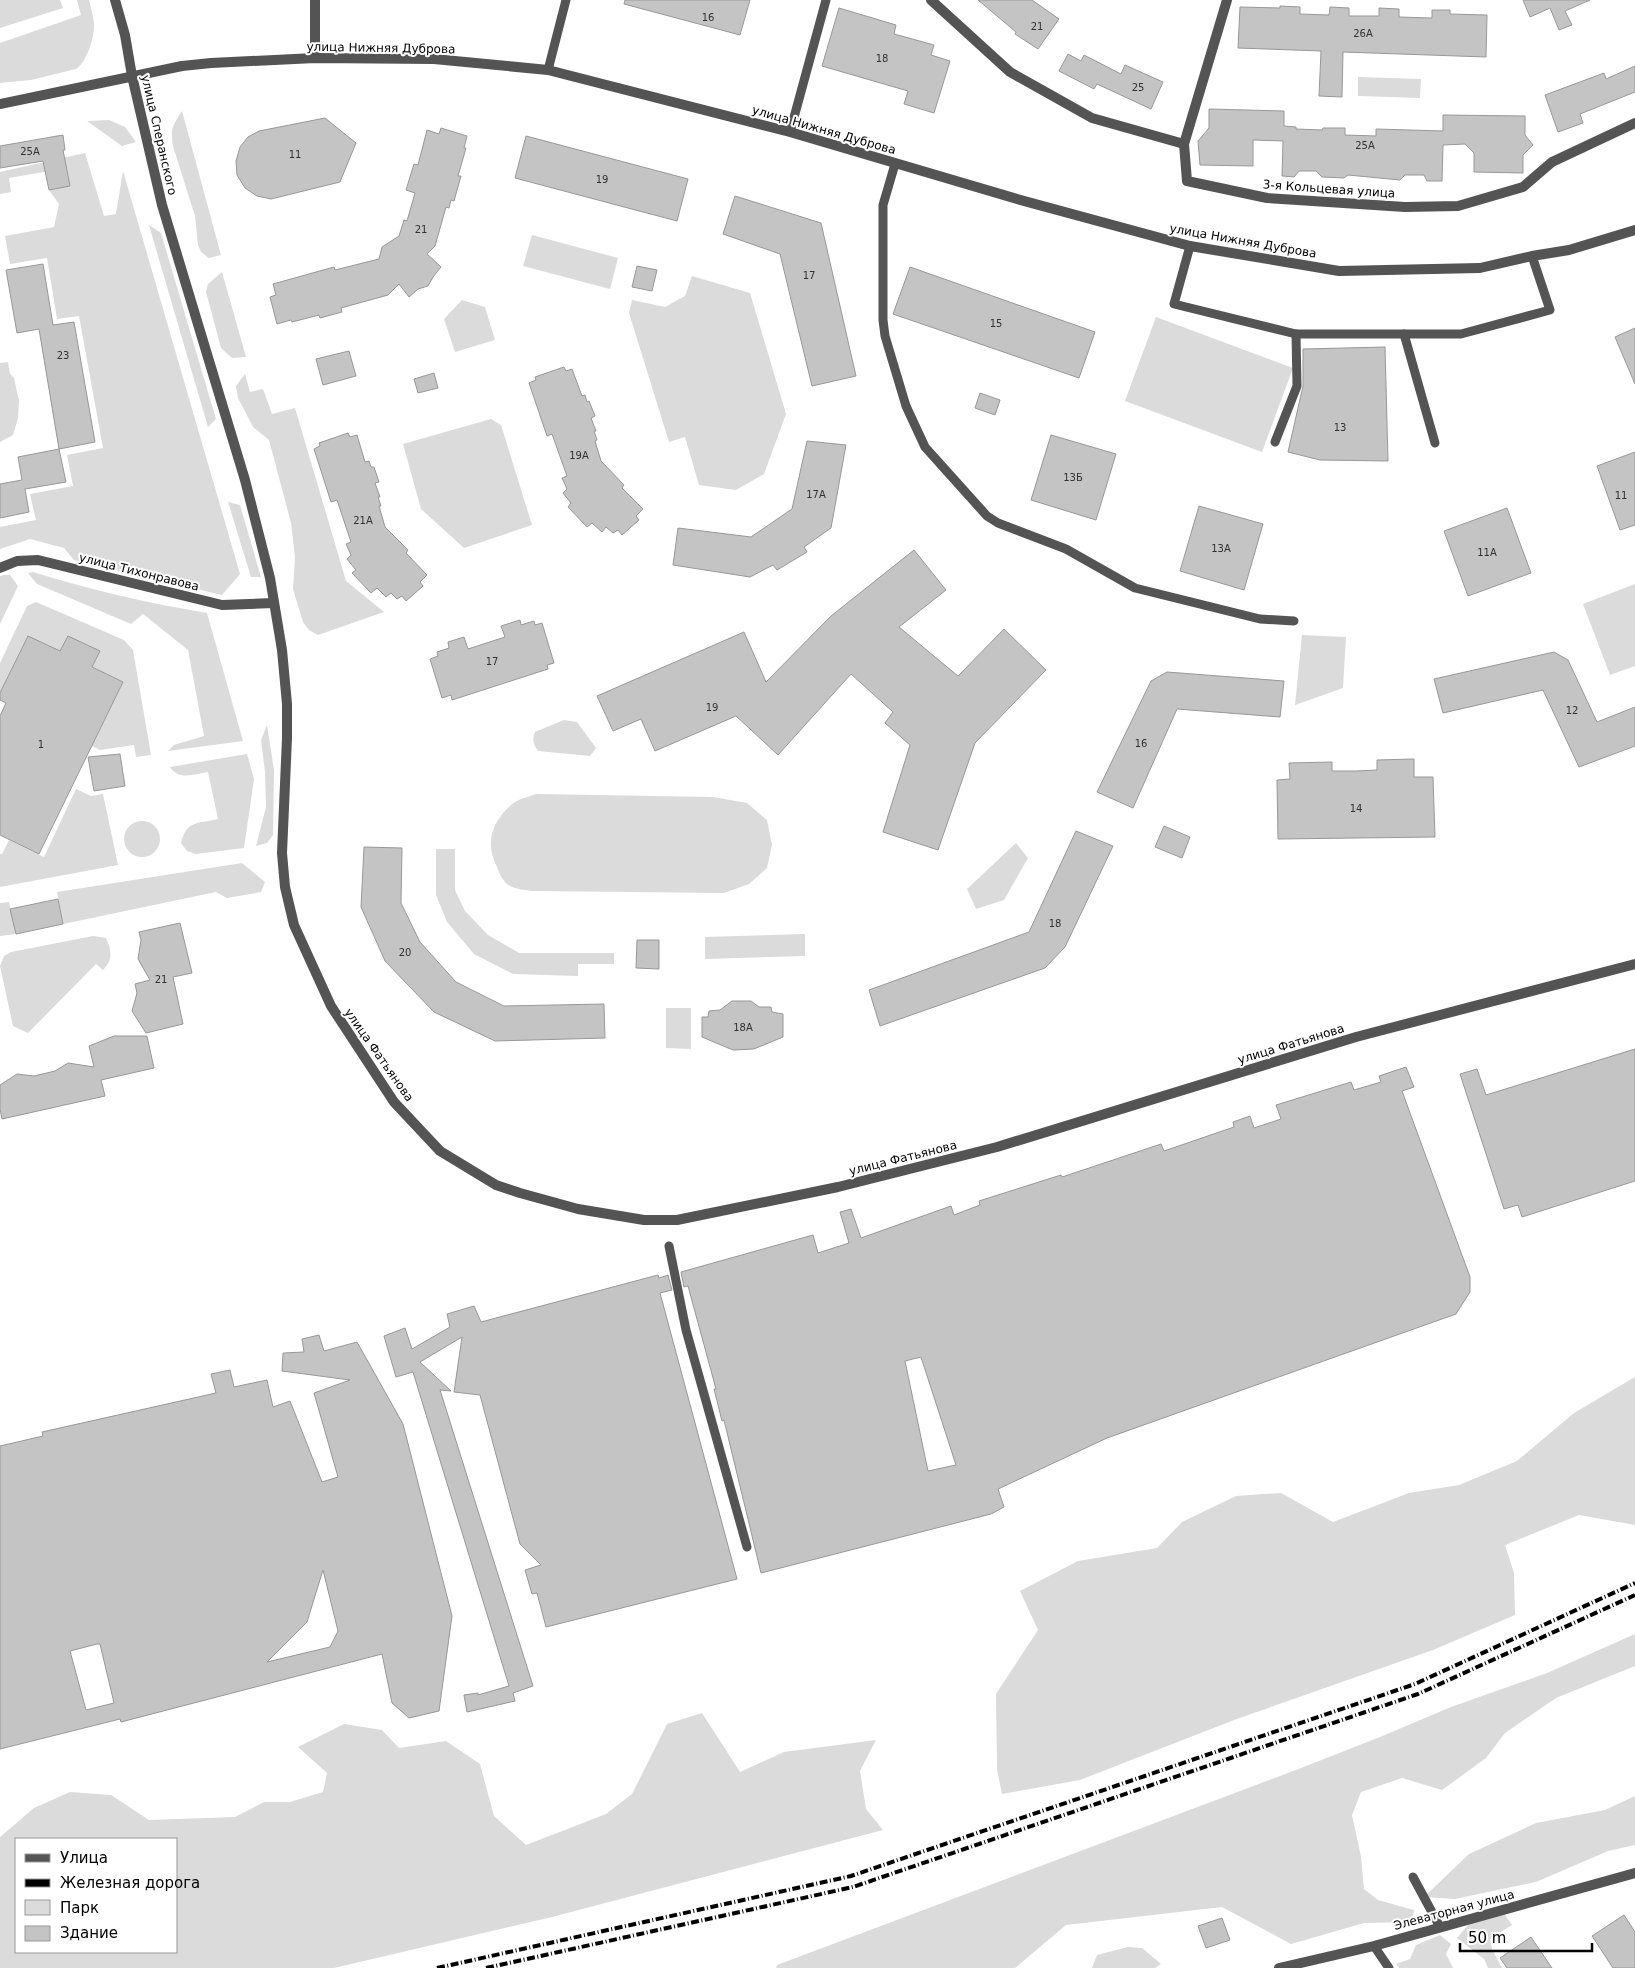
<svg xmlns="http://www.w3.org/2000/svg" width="1635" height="1968" font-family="'DejaVu Sans',sans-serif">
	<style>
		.green { fill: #dbdbdb; fill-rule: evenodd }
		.building { fill: #c4c4c4; stroke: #989898; fill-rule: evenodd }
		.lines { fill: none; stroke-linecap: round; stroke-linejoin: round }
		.service { stroke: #545454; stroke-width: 9 }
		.minor { stroke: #545454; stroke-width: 10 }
		.tertiary { stroke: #545454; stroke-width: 10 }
		.rail { stroke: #000; stroke-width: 4; stroke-dasharray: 8 2.5 1 2.5; stroke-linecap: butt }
		.labels { text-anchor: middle; stroke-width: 4; stroke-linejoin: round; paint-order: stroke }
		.number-label { font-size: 10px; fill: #313131 }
		.street-label { font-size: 12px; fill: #000; stroke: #fff }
	</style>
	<rect width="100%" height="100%" fill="#fff"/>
	<!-- green -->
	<g class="green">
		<path d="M0,0H60L63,8L0,28Z"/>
		<path d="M77,0H89C91,8 93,16 94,23C95,36 87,62 76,69L31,80L0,83V43L81,15Z"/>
		<path d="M1358,77L1421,79L1420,98L1358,96Z"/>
		<path d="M182,111L221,255L209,258L201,252L198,245L195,216L173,146C170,128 173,125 182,111Z"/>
		<path d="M109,120L125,127L136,142L122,146L87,121Z"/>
		<path d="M85,153L104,216L116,214L123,171L240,574L222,595L74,560L64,548L30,539L0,549V527L36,520L30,494L73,486L67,455L103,448L79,316L57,319L47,258L10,264L5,236L54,227L59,204L49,190L70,186L67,168L9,178L11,192L0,194V172Z"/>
		<path d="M149,225L161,233L216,419L208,427Z"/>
		<path d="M532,235L618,258L610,289L523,266Z"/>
		<path d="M222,272L246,357L232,358L221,348L206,292L208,284Z"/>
		<path d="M692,276L750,293L786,414L764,474L736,490L699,485L685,437L669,442L629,313L632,300L665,307L685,296Z"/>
		<path d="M462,300L485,307L495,340L455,352L444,319Z"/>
		<path d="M1156,317L1293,368L1262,452L1125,401Z"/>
		<path d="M8,362L10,374L14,378L19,401L18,418L13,435L0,442V363Z"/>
		<path d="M245,374L250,392L263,389L272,414L295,408L346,581L384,612L318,635L309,630L303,622L293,589L295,557L291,523L269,440L253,427L238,398L236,386Z"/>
		<path d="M491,419L501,425L532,525L464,548L421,509L403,444Z"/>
		<path d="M228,502L240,505L261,577H251Z"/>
		<path d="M33,572C90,590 148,603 207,613L243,741L168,751L174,745L204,736L188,650L143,614L131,624L37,584L28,573Z"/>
		<path d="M4,575H10L18,586L0,624V576Z"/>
		<path d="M1635,584V666L1610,675L1583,604Z"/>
		<path d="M36,602L124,640L133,650L151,755L136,757L134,745L100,750L92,746L123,682L92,667L100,651L68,636L60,651L28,636L0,693V663L27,606Z"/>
		<path d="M1302,635L1346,637L1343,688L1295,705Z"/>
		<path d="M564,720L577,722L596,748L590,756L538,751C533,744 532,740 535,732Z"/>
		<path d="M267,725L274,770L273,835L267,843L256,846L266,807L265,772L261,740Z"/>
		<path d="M247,754L254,779L244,848L196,854L187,851L181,843C187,819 199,824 218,819L208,772C194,774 179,781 170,767Z"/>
		<path d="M76,789L91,796L103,794L118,865L0,887V854H2L9,840L44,857Z"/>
		<path d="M536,794L713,797L747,803L767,820L772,845L767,868L749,884L724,893L533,891C526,890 513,889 507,884C502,880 499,872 497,867C485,843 491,823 511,805C517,799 528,797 536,794Z"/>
		<circle cx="142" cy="839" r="18"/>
		<path d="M1016,843L1028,858L1004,900L976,909L967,889Z"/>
		<path d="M436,849H455V890L465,911L488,935L519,953H614V964H578V976L513,974L474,954L447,922L436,895Z"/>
		<path d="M242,863L265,882L261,892L227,898L216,892L63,924L57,892Z"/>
		<path d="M9,902L16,934L0,936V903Z"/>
		<path d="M805,934V956L705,959V937Z"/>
		<path d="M93,936L106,938C112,952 113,959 103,970L96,964L28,1033L13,1026L0,966L4,956L11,952Z"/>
		<path d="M666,1008H691V1049L666,1048Z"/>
		<path d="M1635,1377V1525L1579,1515L1505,1545L1514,1573L1515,1615L1433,1650L1234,1720L1080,1780L1002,1794L997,1769L996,1694L1038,1630L1020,1591L1078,1561L1157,1548L1182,1522L1236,1496L1281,1493L1333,1522L1409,1493L1459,1485L1517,1461L1574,1413Z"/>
		<path d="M1635,1634V1666L1556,1698L1505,1733L1486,1758L1442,1790L1402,1778L1361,1792L1352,1815L1361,1857L1364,1889L1378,1900L1414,1910L1412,1922L1364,1923L1291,1944L1222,1907L1066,1925L1015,1968H776L777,1965L1301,1768L1380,1737L1451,1707L1547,1673Z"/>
		<path d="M702,1713L740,1772L784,1752L876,1740L860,1771L866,1809L883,1830L552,1917L334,1968H0V1837L34,1808L70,1792L111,1795L149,1820L235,1817L264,1802H290L323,1792L327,1773L298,1747L344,1724L382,1730L399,1748L446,1741L480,1764L494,1816L526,1845L606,1814L632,1794L667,1724ZM176,1839V1952H16V1839Z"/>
		<path d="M1635,1796V1845L1608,1851L1536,1882L1455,1899L1424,1897L1469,1854L1536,1823L1605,1810Z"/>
		<path d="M1503,1912L1512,1925L1490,1939L1492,1949L1502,1968H1488L1484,1959L1457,1938L1469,1924Z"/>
		<path d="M1440,1935L1451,1944L1446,1954L1453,1968H1399L1396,1964L1410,1959L1416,1945Z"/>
		<path d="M1128,1947L1142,1948L1161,1964L1155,1968H1092L1097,1955Z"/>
	</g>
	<!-- building -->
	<g class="building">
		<path d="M625,0H750L740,35L624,4Z"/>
		<path d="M978,0H1032L1059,19L1038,49L1015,34L1016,32Z"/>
		<path d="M1523,0H1590L1565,11L1572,25L1559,30L1550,8L1530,17Z"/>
		<path d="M1280,6L1300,7V14L1329,15L1330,7L1349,8V16H1379V8L1399,9V17L1432,18V10H1450V14L1487,15L1486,57L1343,52L1342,97L1319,96L1321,51L1238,48L1240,7L1280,8Z"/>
		<path d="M839,8L896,25L894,34L934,45L931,55L950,61L934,113L904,104L908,91L822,66Z"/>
		<path d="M1068,54L1081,61L1084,55L1121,74L1125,65L1163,82L1151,109L1097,84L1094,89L1059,71Z"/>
		<path d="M1635,66V92L1580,114L1583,123L1558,132L1545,95L1604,73L1606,79Z"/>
		<path d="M1209,109L1284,111V126L1296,127V129L1322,130L1323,128H1345V135L1376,136V129L1443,131V115L1525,116V135L1533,145L1523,155V173L1474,172V153L1465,144L1443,145L1442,181H1427L1424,175H1405L1400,180L1348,175L1344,178L1322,177L1316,171H1299L1294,177L1282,176L1283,141L1253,140V166L1200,165L1198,141L1209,128Z"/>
		<path d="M325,118L356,143L340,182L271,199L257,196L245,188L237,175L236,161L240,147L248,137L259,131Z"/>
		<path d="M441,128L467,136L464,148H466L458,176H461L454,201L451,200L449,208L446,207L435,246L427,254L441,267L433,277L428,286L418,289L409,297L399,284L388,295L341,308L342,312L320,318L319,315L292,322L291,320L277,324L270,297L276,295L273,284L334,267L335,270L379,259L382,247L399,236L404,220L407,221L415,193L406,190L414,164L418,165L427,130L439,134Z"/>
		<path d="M63,135L65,150H63L70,186L49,190L43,161L0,168V146Z"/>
		<path d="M526,136L688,179L677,221L515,178Z"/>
		<path d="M735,196L821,223L856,376L812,386L780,254L723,234Z"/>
		<path d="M43,264L53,325L74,322L95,442L59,449L66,482L25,489L29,512L0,518V484L22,480L18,457L59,449L39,329L17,333L6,270Z"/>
		<path d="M637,266L657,270L652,291L632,287Z"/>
		<path d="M910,267L1095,332L1079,378L893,314Z"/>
		<path d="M1635,328V384L1615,337Z"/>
		<path d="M1385,347L1388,461L1320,460L1288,452L1303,386V349Z"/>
		<path d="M349,351L356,376L323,385L316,359Z"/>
		<path d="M564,367L566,371L572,369L582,396L585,395L587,402L589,401L595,416L591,418L596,431H594L597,440L595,441L601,461L624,485L622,488L643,509L636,516L639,520L622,535L618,530L613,533L606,527L602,532L592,523L587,527L568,507L571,503L563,493L567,489L562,478L567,476L552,434L547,436L529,383L536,380L535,377Z"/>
		<path d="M434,373L438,388L418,393L414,379Z"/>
		<path d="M980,393L1000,400L995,415L975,408Z"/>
		<path d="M348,433L350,437L357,435L365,462L369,461L371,467H374L379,482L375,483L380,497H378L381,506H379L385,527L408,550L406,553L427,575L420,582L423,586L406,601L402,596L397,599L391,593L386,597L377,588L371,593L352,573L356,570L347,559L351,555L346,544L351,542L337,500L331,502L314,449L320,446L319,443Z"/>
		<path d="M1051,435L1116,454L1096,520L1031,500Z"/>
		<path d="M807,441L846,445L831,528L804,547L807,552L777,570L773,565L750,577L673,565L678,528L751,537L792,509Z"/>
		<path d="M1635,452V525L1620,530L1597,466Z"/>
		<path d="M1199,506L1263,524L1244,590L1180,571Z"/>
		<path d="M1507,508L1531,573L1468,596L1444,531Z"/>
		<path d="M914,550L946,590L899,627L958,676L1004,629L1046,670L975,743L938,850L883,832L910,745L885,723L893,712L851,674L778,755L736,716L655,751L641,719L613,731L597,696L744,632L766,682L831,616Z"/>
		<path d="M520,620L521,625L534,621L535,625L542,623L554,663L547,665L548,669L452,700L451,695L442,698L430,659L438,656L437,652L449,648L448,642L464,637L468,649L505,637L501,626Z"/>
		<path d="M28,636L60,651L68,636L100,651L92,667L123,682L39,854L0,835V716L6,703L0,700V693Z"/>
		<path d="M1554,652L1568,660L1597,722L1635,707V746L1579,767L1543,690L1443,713L1434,679Z"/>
		<path d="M1167,672L1284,681L1280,717L1177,709L1133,808L1097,792L1151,681Z"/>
		<path d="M120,754L125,786L94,791L88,757Z"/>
		<path d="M1414,759V777H1433L1435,837L1278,839L1277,780L1290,779L1289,763L1332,762V771H1356L1377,770V760Z"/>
		<path d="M1164,826L1190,837L1182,858L1155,847Z"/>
		<path d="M1076,831L1113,846L1065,947L1045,968L880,1026L869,990L1029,932Z"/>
		<path d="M364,847L402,848L401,903L420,942L456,982L504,1006L604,1004L605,1038L495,1041L434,1012L385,961L361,907Z"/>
		<path d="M58,899L63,924L16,934L10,909Z"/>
		<path d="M180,923L192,973L173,977L183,1024L146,1033L132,1011L137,993L135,984L150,980L138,959L141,940L139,932Z"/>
		<path d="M637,940H659V969L636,968Z"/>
		<path d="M732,1001H751L759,1007H771L772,1012L783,1014V1037L754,1049L733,1050L702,1037V1017H708L709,1011L720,1010Z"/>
		<path d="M114,1036H147L154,1068L101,1080L105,1096L2,1119L0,1109V1085L17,1074L34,1076L55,1071L68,1063L94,1067L89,1046Z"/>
		<path d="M1635,1049V1181L1522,1217L1518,1205L1504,1209L1460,1074L1477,1069L1486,1095Z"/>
		<path d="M1406,1067L1414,1087L1402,1091L1470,1277V1292L1456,1314L1107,1438L998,1489L1004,1507L991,1514L761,1573L724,1420L722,1421L714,1389H716L688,1286L684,1287L681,1272L813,1235L818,1253L849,1243L840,1212L851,1209L861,1238L951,1206L954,1215L980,1205L979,1201L1061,1175L1062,1177L1161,1144L1164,1151L1234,1127L1233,1122L1250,1116L1254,1128L1281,1119L1276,1105L1351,1082L1354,1090L1381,1082L1379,1076ZM921,1357L956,1465L928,1471L905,1361Z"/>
		<path d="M658,1275L659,1278L668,1275L672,1290L660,1293L737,1579L546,1627L537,1593L532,1594L525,1570L541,1565L520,1544L480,1395L454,1392L462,1337L420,1362L451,1391L440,1390L533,1686L513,1693L515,1701L467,1712L464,1695L478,1693V1695L509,1686L413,1372L396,1377L384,1336L405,1328L412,1349L450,1327L447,1314L474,1306L481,1322Z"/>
		<path d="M319,1335L324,1351L357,1342L403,1424L452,1616L439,1711L409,1718L392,1703L382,1654L121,1722L120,1719L0,1749V1446L43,1436L42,1432L216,1393L211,1374L230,1370L234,1387L267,1380L273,1407L290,1401L322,1482L338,1477L314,1393L350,1380L282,1371L283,1353L304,1352L302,1339ZM323,1570L338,1631L330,1647L267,1662L307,1622ZM97,1644H100L114,1703L86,1710L70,1651Z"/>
		<path d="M1624,1915L1635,1932V1968H1613L1592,1936Z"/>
		<path d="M1222,1918L1230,1940L1206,1948L1198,1926Z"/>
		<path d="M1531,1937L1552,1968H1507L1500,1958Z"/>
	</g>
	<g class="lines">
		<!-- service -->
		<g class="service">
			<path d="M548,70L566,0"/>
			<path d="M790,132L826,0"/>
			<path d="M895,164L883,205V320L885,336L906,406L925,447L987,516L998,523L1066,549L1135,588L1260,619L1294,621"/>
			<path d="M1190,246L1174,304L1296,334H1461L1550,310L1532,256"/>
			<path d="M1404,334L1435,443"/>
			<path d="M1275,442L1297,386L1296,334"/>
			<path d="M669,1246L686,1330L747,1547"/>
			<path d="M1413,1877L1440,1927"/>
			<path d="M1374,1946L1389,1968"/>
		</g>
		<!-- minor -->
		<g class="minor">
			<path d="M315,0V58"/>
			<path d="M931,0L1010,72L1092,118L1184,144"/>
			<path d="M1227,0L1184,144L1187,181L1267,198L1405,207L1458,206L1523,187L1552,162L1635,123"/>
			<path d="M0,568L17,561L38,560L222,605L274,603"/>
			<path d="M1279,1968L1374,1946L1635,1873"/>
		</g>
		<!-- tertiary -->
		<g class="tertiary">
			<path d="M115,0L125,35L132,76L162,205L245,480L270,578L282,650L287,704V738L282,853L285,887L294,925L331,1006L394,1102L440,1151L496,1185L520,1193L578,1209L644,1220H677L838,1187L997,1147L1356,1037L1635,964"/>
			<path d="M0,104L182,66L211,63L315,58L434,59L548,70L790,132L1017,199L1190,246L1339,271L1480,268L1532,256L1569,250L1635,230"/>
		</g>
		<!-- rail -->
		<g class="rail">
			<path d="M437,1968L851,1876L1415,1684L1635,1583"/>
			<path d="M486,1968L853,1887L1418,1694L1635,1595"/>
		</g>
	</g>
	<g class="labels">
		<!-- number labels -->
		<g class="number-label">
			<text x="708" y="21">16</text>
			<text x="1037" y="30">21</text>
			<text x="1363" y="37">26А</text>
			<text x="882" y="62">18</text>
			<text x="1138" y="91">25</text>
			<text x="1365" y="149">25А</text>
			<text x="30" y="155">25А</text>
			<text x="295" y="158">11</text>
			<text x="602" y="183">19</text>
			<text x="421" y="233">21</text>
			<text x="809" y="279">17</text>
			<text x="996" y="327">15</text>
			<text x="63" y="359">23</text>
			<text x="1340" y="431">13</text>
			<text x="579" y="459">19А</text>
			<text x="1073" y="481">13Б</text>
			<text x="816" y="498">17А</text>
			<text x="1621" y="499">11</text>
			<text x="363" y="524">21А</text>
			<text x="1221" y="552">13А</text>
			<text x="1487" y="556">11А</text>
			<text x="492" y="665">17</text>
			<text x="712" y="711">19</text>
			<text x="1572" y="714">12</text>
			<text x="1141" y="747">16</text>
			<text x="41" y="748">1</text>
			<text x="1356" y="812">14</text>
			<text x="1055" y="927">18</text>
			<text x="405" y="956">20</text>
			<text x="161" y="983">21</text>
			<text x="743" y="1031">18А</text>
		</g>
		<!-- street labels -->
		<g class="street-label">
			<text transform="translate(381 48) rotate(1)" y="4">улица Нижняя Дуброва</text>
			<text transform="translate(824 130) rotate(16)" y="4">улица Нижняя Дуброва</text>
			<text transform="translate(159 135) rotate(77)" y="4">улица Сперанского</text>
			<text transform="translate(1329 189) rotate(4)" y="4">3-я Кольцевая улица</text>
			<text transform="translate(1243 241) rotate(10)" y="4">улица Нижняя Дуброва</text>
			<text transform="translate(139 572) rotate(14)" y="4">улица Тихонравова</text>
			<text transform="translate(1291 1044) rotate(-17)" y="4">улица Фатьянова</text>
			<text transform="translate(379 1055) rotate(55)" y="4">улица Фатьянова</text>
			<text transform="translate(903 1158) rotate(-14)" y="4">улица Фатьянова</text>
			<text transform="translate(1454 1910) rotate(-15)" y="4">Элеваторная улица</text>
		</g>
	</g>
	<!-- legend -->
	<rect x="15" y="1838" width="162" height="115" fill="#ffffff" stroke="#999999"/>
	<rect x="25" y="1854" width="25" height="8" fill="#545454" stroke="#999999"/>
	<text x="60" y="1863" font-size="15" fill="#000000">Улица</text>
	<rect x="25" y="1879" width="25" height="8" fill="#000000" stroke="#999999"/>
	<text x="60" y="1888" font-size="15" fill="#000000">Железная дорога</text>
	<rect x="25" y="1900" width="25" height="15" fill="#dbdbdb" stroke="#999999"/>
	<text x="60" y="1913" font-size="15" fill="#000000">Парк</text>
	<rect x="25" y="1926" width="25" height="15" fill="#c4c4c4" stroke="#999999"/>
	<text x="60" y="1938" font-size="15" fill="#000000">Здание</text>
	<!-- scale -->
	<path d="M1460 1943v8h132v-8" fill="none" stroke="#000000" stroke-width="2.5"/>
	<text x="1468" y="1943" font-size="15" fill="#000000" stroke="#ffffff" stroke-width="4" paint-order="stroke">50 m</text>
</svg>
